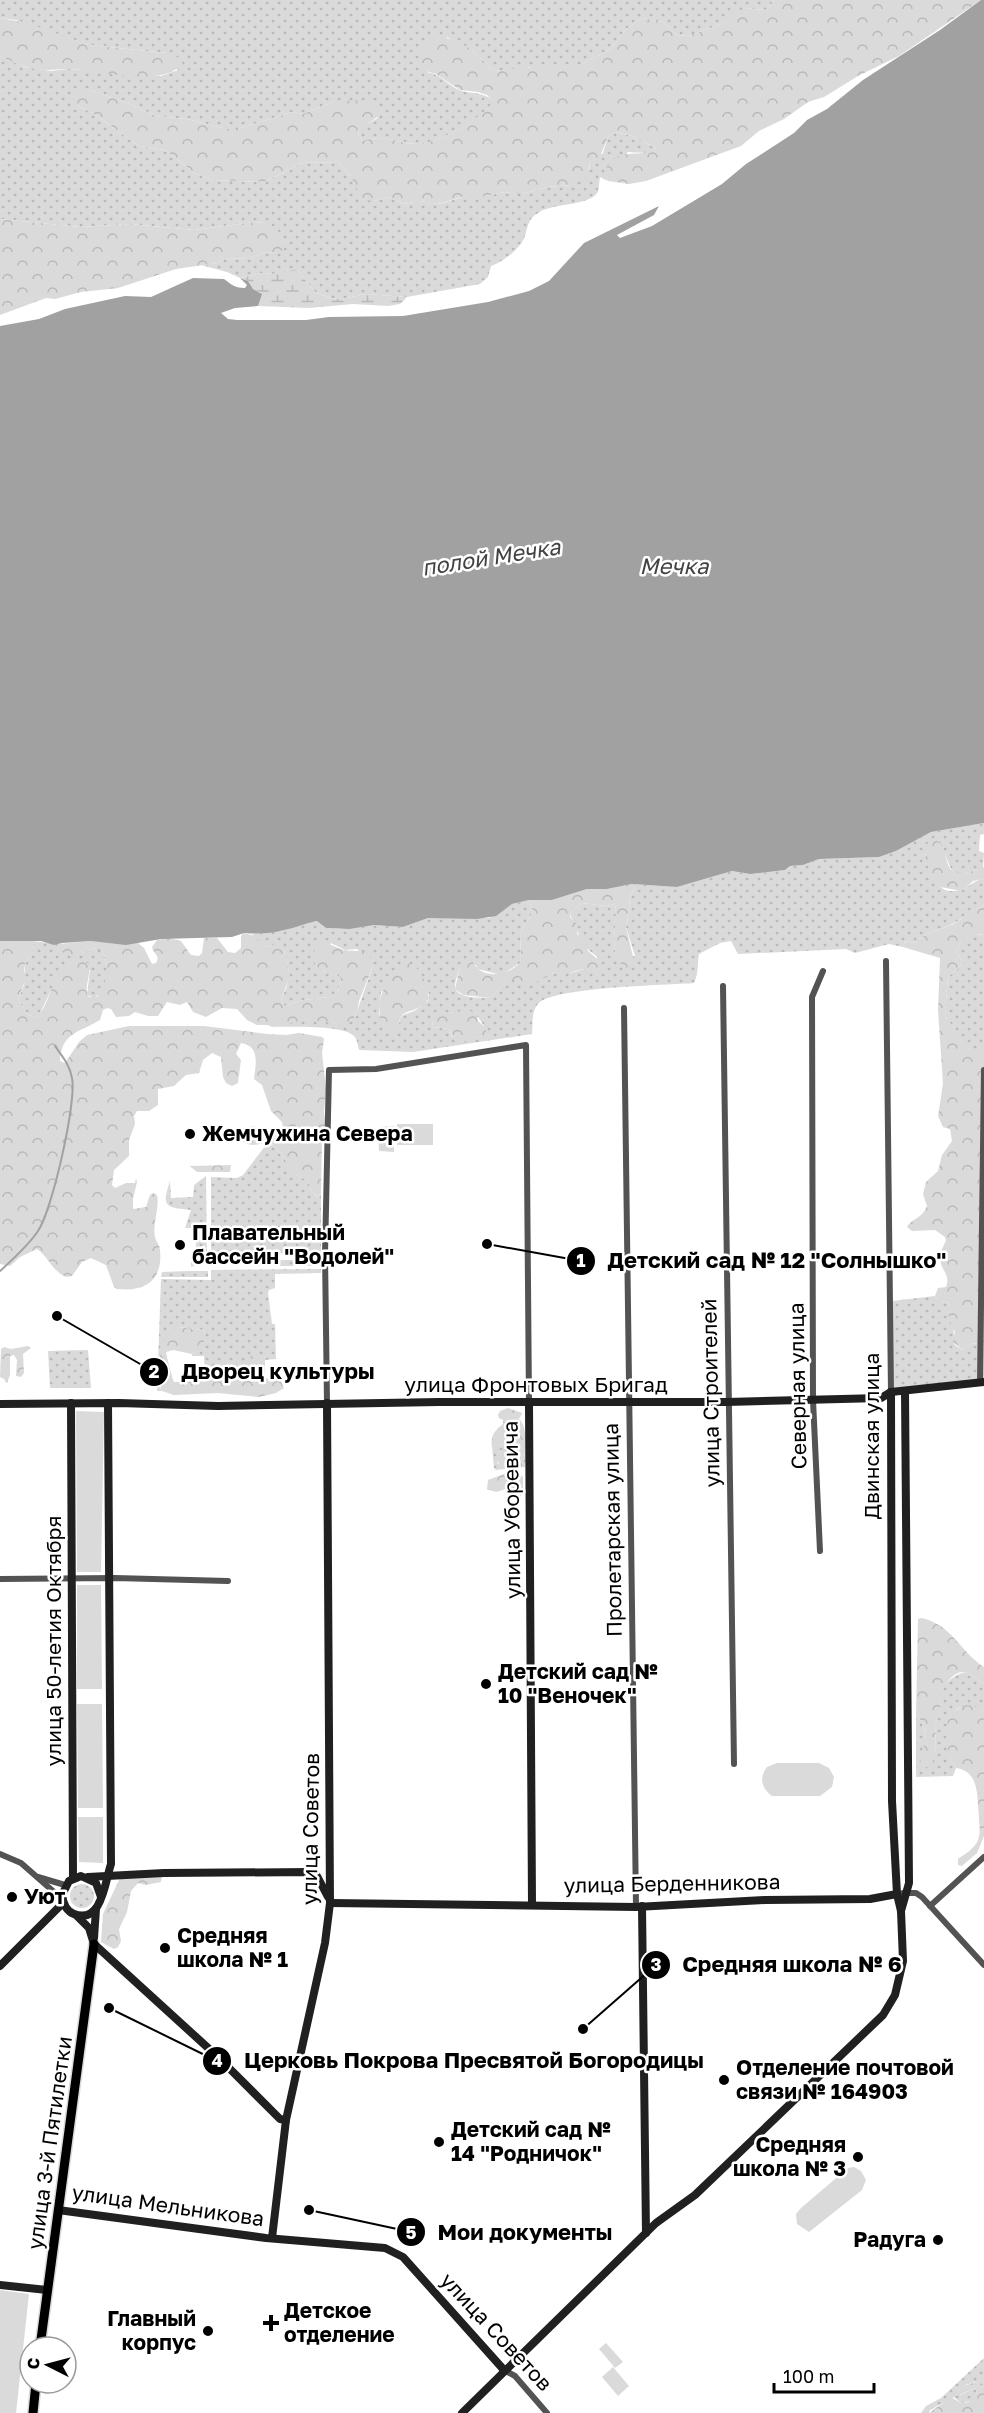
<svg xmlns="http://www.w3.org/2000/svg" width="984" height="2413" font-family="'Golos Text',sans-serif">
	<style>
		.grass { fill: url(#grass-dots); fill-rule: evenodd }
		.forest { fill: url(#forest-crowns) }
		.wetland { fill: url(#wetland-marsh) }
		.green { fill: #dadada }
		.water { fill: #a1a1a1 }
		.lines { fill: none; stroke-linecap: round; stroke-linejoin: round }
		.stream { stroke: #a1a1a1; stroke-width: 2 }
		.primary-casing { stroke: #dbdbdb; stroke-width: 12 }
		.street { stroke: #535353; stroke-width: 6 }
		.secondary { stroke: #202020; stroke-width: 8 }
		.primary { stroke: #000; stroke-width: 9 }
		.poi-dot { fill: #000; stroke: #fff; stroke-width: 2 }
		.labels { text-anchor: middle; stroke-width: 5; stroke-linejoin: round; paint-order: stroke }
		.poi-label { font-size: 21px; font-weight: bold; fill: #000; stroke: #fff; text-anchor: start }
		.street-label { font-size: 21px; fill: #000; stroke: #fff }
		.water-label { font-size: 22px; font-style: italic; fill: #424242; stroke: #fff }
		.leader { fill: none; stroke: #000; stroke-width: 2 }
		.callout-dot { fill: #000; stroke: #fff; stroke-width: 2 }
		.mark-label { font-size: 18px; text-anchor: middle; font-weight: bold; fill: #fff }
		.callout-label { font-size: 22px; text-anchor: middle; font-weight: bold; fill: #000; stroke: #fff; stroke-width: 5; stroke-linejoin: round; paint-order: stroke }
	</style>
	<defs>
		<pattern id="grass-dots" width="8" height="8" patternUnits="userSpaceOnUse" patternTransform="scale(1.5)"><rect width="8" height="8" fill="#dadada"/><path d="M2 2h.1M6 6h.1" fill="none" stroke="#b9b9b9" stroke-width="1.8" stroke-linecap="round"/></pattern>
		<pattern id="forest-crowns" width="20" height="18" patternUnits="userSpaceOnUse" patternTransform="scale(1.5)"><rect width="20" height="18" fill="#dadada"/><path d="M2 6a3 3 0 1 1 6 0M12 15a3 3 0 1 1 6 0" fill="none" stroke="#b9b9b9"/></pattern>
		<pattern id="wetland-marsh" width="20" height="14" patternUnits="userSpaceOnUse" patternTransform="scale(1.5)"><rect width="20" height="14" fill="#dadada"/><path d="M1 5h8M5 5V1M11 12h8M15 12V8" fill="none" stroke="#b9b9b9"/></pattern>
	</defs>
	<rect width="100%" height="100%" fill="#fff"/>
	<!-- grass -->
	<g class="grass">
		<path d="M0,0H774L767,10L746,8L719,25L688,36L677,35L663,22L642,18L625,30L611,49L581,64H559L502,71L493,70L472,50L447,37L427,72C443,75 449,87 462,91C474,94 483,92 494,101C484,118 437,144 418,144C395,144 389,133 362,141L358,133L362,127L378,118L346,101H336L303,114L292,112L238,129H227L187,119L156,116L128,103L90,90L77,105L94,114L139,146L165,150L196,174L213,180L264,182L302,163L338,162L374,201L388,197L404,204L420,201L439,204L470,195L487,196L504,192L522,194L546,187L572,185L589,169L590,161L603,153L608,137L615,132L632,136L656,148L647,153L628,152L606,175L608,181L600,177L598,192C588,207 554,202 538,213C528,219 528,226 525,236C522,247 502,263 491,266L488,277L480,284L407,297L366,294L341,299L331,298L316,293L298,271L277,274L261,273L240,278L227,272L201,265L217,263L224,259L250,258L267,252L276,253L265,223L254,222L194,230L129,224L81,227L0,219V56L25,67L51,71L69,69L161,76L178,70L166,53L89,45L16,20L0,18Z"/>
		<path d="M984,823V834L980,835L979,851L984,853L983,868C943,880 956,871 939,843L925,854C933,870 934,899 962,889C971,886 974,880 984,879V905C973,909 965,917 954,923C941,931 926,931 915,943L905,941L903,947L889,944L855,953L846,949L738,954L731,941L720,943L699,954C697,965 699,973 694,983C668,985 554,987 539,1003C531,1010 533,1024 532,1034L413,1052L359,1050C358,1045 357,1039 354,1036C344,1025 288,1027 272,1027L268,1025C282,1025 295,1021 310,1020C332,1018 331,1029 355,1017L373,966L357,949L345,950L331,943L316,966L324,971L339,974L341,980L337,993L330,997L303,1000L284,1006L281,1000L287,986L289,972L284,950L272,945L264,947L252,934L281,931L302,923L318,921L326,928L341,929L374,925L403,927L428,918H489L512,904L529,900L533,912L521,931L520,963L501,975L478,969L476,965L460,966C459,973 455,979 455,986C456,1000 481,997 491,998L496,991L511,978C534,991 534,978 555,973C561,972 568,974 574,972C580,971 582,968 588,970L598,957C582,947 579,937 574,921L571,917L570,913L582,903L606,906L615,904C619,922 609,941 618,959L635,956L626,927L630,908L629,898L635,886L632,884L677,887L732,871L750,874L785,870L790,866L803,865L819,859L879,857L896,851L931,832ZM396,973L423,980L429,994L428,1001C423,1004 418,1009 414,1011C405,1015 400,1013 399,1024L379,1015L381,992ZM456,1012L478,1017L484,1026L485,1035L460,1042L452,1036L449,1029L432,1027L433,1020L447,1013Z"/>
		<path d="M973,934L984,935V1050H971L965,1048L953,1026L947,1020L945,1011L948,977L964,963L956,952C959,943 964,937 973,934Z"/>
		<path d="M33,941L58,944L57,948C76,957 76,957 94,948L102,951C110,965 110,990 94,998L87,995L90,970H61L39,1015L36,1017L28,1015L18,1000L24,985L25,964L34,950Z"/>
		<path d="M269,1141L284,1157L292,1172L308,1181L311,1190L317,1197L321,1193V1252L211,1256V1177L237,1178L243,1175Z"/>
		<path d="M206,1176L207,1260L191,1267V1262H196V1228H185L191,1210C166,1207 161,1208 170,1181L171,1198L193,1197L194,1185Z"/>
		<rect x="254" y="1260" width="67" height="6"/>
		<path d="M321,1269V1273L275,1274V1288L269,1290L268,1293L272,1324H275L276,1359L265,1360V1380L260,1378V1371L243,1361L232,1368L225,1377H205L204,1356H192V1354L198,1351L205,1335L203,1330L178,1327L171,1335L159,1357L158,1384L162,1391H157L161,1279L211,1280V1270Z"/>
		<path d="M189,1271H208V1277H161L162,1272Z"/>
		<path d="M935,1296L938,1300L949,1303C946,1313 953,1324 954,1334C955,1338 954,1341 955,1345L963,1350L972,1343L984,1345V1380L894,1388L892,1384V1301Z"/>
		<path d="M88,1350L91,1388H50L48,1351Z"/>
		<path d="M501,1444L507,1446L497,1455V1463L510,1466L512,1462L509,1454L513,1448L516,1447L519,1455L517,1465L521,1468L526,1451L525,1467L496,1470L494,1468L492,1447Z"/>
		<path d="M966,1672L984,1684V1712C974,1702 956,1705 949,1717C948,1735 944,1752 956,1768L953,1776L916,1777V1714C929,1728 926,1743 921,1761L935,1755L936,1721C943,1712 940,1710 940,1699C939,1685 955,1674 966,1672Z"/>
		<circle cx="82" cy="1896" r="12"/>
		<path d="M984,2358V2387L975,2382L965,2385L958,2391L960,2395L975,2388L977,2392L971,2401L961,2403L954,2397L930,2410L929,2413H921L926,2406L941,2398Z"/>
	</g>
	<!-- forest -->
	<g class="forest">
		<path d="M774,0H981L899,56L858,76L824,97L808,102L784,119L759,131L741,146L646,181L629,184L608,181L604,171C620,143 636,161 656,148L632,136L615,132L608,137L599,159L590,161L587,177L572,185L546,187L522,194L504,192L487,196L462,197L438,204L420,201L404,204L388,197L374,201L365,200L359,194L351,176L338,162L302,163L264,182L213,180L196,174L165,150L139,146L94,114L77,105L72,96L80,89L90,90L128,103L156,116L187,119L227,129H238L292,112L303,114L336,101L367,100L376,104L382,111C376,121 365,123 358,133L362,141C391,133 394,144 417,144C437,144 484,118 493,101L487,95L478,92L460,90L436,74L419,69C416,53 423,45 436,36L456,40L472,50L493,70L502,71L520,67L530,68L539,64H581L611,49L625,30L642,18L663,22L677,35L688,36L719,25L737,11L746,8L767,10Z"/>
		<path d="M0,18L28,23L89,45L166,53L176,56L183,64C160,88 102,71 71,69C59,69 47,71 35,69C22,67 11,61 0,56Z"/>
		<path d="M0,219L81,227L129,224L194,230L254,222L265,223L275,227L286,242L283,250L276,253L267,252L250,258L224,259L217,263L176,269L118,288L81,292L55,299L46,298L0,315Z"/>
		<path d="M930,839C959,842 929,889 984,867V879L973,881L962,891L940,887C929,877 920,851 930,839Z"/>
		<path d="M632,884L635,886L629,898L630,908L626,927L634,961L633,966L629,969C604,959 619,923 615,904L606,906L582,903L570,913V917L578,925L577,934L585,941L588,951L601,962L600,972L597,974L583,969L569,973H554L530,985L520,984L511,979L496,991L491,998L463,995L455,989L460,966L467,960L472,961C474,964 476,967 478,969C491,979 510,973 520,963L521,931L533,912L529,900H552L587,889H607Z"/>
		<path d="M984,905V935C970,933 961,938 956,952L964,963L948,977L945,1011L947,1020L953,1026L965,1047L971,1050H984V1345L972,1343L963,1350L953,1342L955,1332C950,1326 950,1318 947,1311L949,1303L938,1300L935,1296L938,1288L946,1287C953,1269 930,1269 946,1241L945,1237L935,1230L912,1231L907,1227C912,1218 922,1219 927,1206L923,1194L926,1182L938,1171L942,1155L952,1141L950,1129L943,1127L938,1116L943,1084L938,1010L940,958L903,947L905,941L915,943C926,931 941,931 955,923C965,917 972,909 984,905Z"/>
		<path d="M243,933L255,936L264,947L275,944L279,945L284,950L290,976L281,1000L284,1006L303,1000L330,997L337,993L341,980L339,974C334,973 328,973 324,971C310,967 312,951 319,942C329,942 334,947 344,950C353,952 359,949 369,954L373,966L359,1001L357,1012L353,1020L344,1025L312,1020L282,1025H257L247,1020L237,1009L222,1008L206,1017L193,1012L187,1002L180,1005L167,1002L158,1016H148L135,1012L129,1016L116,1017L111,1009L107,1008L103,1010L100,1020C81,1032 61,1032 60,1061L65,1063L79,1042L87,1035L129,1026H204L267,1034L286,1035L299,1033L322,1037L324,1039L322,1053L326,1089L324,1111L327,1139L322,1141L321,1193L317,1197L311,1190L308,1181L288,1170L284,1157L269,1141C256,1146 247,1148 238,1136V1129L254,1126L274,1137L283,1129L282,1122L271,1111L262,1085L254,1079C256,1064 260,1046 241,1043L236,1054L241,1060L238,1083L232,1086L226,1083L223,1077L221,1057L212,1053L203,1060L199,1073L186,1075L174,1086L158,1089V1105L149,1111H137L134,1116L135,1124L129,1140V1156L114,1170L112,1185L115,1188L126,1183H135L136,1178L137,1182L133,1199V1209L146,1207L150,1195L153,1193L157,1195C160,1209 152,1223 155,1237C156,1242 160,1245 160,1250C163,1280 146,1292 117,1289L114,1287L106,1265L91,1258L82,1262L72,1276L66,1277C52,1271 48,1256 37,1249L20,1257L10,1266L0,1264V941H33L34,950L25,964L24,971L26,978L18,1000L28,1015L36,1017C55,1003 52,948 88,963C93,975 82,987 89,997H97C107,982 111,967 102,951L94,948C80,955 72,960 57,948L58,944L91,941L138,943L144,948L152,964L156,963C161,955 153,954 152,947L157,940L169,938L181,941L191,955L199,956L202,953L204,938H217L228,952L235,953L241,948V936Z"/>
		<path d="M402,963C419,961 427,983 429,998C424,1008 414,1009 405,1013C396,1017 402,1030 390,1032C386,1032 385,1030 382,1028C375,999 383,983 402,963Z"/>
		<path d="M469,1010L476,1014L478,1021L486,1028V1035C475,1037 467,1043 456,1042L449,1029L432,1027L433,1020L439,1014Z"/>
		<path d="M231,1165L230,1172H197L190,1166Z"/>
		<path d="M178,1327L203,1330L205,1335L202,1349L192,1354L173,1350L166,1352C167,1358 172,1377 174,1382H187L211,1376L222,1378L229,1373L234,1366L253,1355L261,1361L260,1378L280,1379L284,1388L276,1393L259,1397L218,1393L174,1395L162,1391C158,1386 159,1352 162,1344C165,1338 173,1332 178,1327Z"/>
		<path d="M28,1346L31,1348L23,1354L24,1373L21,1377L16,1376L17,1360L14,1355L10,1356V1375L7,1383L4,1379L0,1377L1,1349L4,1347L11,1349Z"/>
		<path d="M508,1408L522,1413L519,1419C529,1427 526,1457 521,1468L517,1465L519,1455L518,1448H513L509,1454L511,1465H502L496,1461L497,1455L507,1446L501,1444L495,1449L492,1447C490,1436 495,1430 503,1424V1420L499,1418L498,1415L500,1411Z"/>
		<path d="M509,1472L519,1473L523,1477V1493L519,1498L506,1489L496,1492L487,1489L488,1480Z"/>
		<path d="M921,1618C952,1624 959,1651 984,1667V1684L966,1672C963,1672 959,1672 956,1674C950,1677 939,1691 940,1699C940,1709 944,1713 936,1721L935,1758L929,1768L920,1765C923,1743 932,1733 916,1714L918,1619Z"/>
		<path d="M966,1705L978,1707L984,1712V1836L977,1853L962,1866L958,1865V1859C965,1854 975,1848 978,1840C981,1832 979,1825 979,1817C977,1798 980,1771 956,1768C945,1754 944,1730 950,1713Z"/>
		<path d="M162,1876L161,1882L145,1885L138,1883L131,1891L127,1912L119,1929L121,1941L118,1947L114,1949L101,1942L103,1914L120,1878Z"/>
		<path d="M976,2382L984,2387V2413H929L951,2397L961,2403L969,2402L977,2392L975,2388L959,2395L958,2391L963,2386Z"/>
	</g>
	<!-- wetland -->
	<path class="wetland" d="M293,270L298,271L316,293L331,298L341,299L366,294L407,297L400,304L388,306L353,304L309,308L258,306L261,293L253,289L248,281L240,278L261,273L277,274Z"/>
	<!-- green -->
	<g class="green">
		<rect x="397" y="1124" width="36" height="21"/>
		<path d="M394,1126V1152L379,1151L378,1127Z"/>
		<path d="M76,1411L104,1412L101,1572H77Z"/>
		<path d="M77,1585H101L102,1689H77Z"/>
		<path d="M77,1704H102L103,1808H78Z"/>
		<path d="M777,1763H819L829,1768L834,1777L832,1787L820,1796H772C761,1788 759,1777 767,1767Z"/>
		<path d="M78,1817H103V1863L79,1862Z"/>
		<path d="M854,2167L861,2171L866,2180L862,2190L809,2232L797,2224L796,2214L801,2208L848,2168Z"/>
		<path d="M0,2290L29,2294L16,2413H0Z"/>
		<path d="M606,2343L623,2362L615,2368L599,2349Z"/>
		<path d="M613,2367L629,2386L618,2396L602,2377Z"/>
	</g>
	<!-- water -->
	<path class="water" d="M981,0H984V823L931,832L896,851L879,857L819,859L803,865L790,866L785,870L750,874L732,871L677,887L632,884L607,889H587L552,900H529L512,904L496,916L477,919L428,918L403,927L374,925L349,929L326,928L317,921C305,923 296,928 284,930C270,934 257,934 244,933L232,937L161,939L126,945L91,941L62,943L54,945L41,941H0V326L39,319L65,309L125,296L151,297L193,278L224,279C232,285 235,288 245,288L247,285L240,278L248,281L253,289L262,294L258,306L235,308L221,313L228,319L237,320H306L329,317L403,316L488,302L529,291L549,281L584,243L659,206L654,215L617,235L620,238L652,226L722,184L746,164L794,133L807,120L827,109L863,80L940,30Z"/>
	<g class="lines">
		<!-- stream -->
		<path class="stream" d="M0,1271C13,1259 28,1246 38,1231C52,1211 77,1101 72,1078C70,1065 62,1056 55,1046"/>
		<defs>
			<g id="primary">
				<path d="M40,2347L94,1944"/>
				<path d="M33,2413L36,2383"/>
			</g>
		</defs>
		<!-- primary casing -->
		<use href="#primary" class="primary-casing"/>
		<!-- street -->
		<g class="street">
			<path d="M886,961L891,1392"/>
			<path d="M723,986L734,1764"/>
			<path d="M624,1008L636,1907"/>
			<path d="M980,1383L984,1070"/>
			<path d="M327,1403L325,1254L329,1070L376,1069L526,1045L529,1403"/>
			<path d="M820,1551L813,1400L812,997L823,971"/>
			<path d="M0,1579L115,1578L228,1581"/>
			<path d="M0,1854L21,1863L62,1899"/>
			<path d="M38,1877L65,1885"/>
			<path d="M903,1893H916L922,1897L984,1965"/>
			<path d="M930,1906L984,1857"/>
			<path d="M504,2370L515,2376L547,2413"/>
		</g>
		<!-- secondary -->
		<g class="secondary">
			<path d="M891,1392L984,1382"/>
			<path d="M71,1403L73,1878"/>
			<path d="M529,1403L532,1904"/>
			<path d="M0,1404L119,1403L218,1406L439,1402H727L881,1398L891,1392"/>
			<path d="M88,1877L164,1873L311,1872L317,1876L328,1897"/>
			<path d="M101,1897L96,1883L81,1876L69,1881L62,1895C63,1903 66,1911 74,1914C102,1925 105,1881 111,1864L108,1403"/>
			<path d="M330,1903L636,1907L765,1900L870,1899L897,1894"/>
			<path d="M642,1906L646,2233"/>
			<path d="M901,1911L909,1883L905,1392"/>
			<path d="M76,1915L89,1928L94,1944"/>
			<path d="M94,1938L96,1909"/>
			<path d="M94,1944L218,2057L280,2119L286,2120"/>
			<path d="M0,1966L63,1903"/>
			<path d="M58,2210L266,2238L385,2248L403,2257L504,2370"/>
			<path d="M272,2238L286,2120L325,1943L330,1903L327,1403"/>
			<path d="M0,2285L47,2290"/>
			<path d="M462,2413L656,2223L695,2195L883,2015L895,1995L903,1961L901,1911L897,1894L892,1801L891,1392"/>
		</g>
		<!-- primary -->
		<use href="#primary" class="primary"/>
	</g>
	<!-- markers -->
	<g class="poi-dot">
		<circle cx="190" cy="1134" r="6"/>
		<circle cx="180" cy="1245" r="6"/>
		<circle cx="486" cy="1684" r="6"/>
		<circle cx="12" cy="1897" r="6"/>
		<circle cx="165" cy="1948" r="6"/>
		<circle cx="724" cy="2080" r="6"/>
		<circle cx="439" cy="2142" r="6"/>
		<circle cx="858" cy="2157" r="6"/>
		<circle cx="938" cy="2240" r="6"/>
		<path d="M268 2314h6v6h6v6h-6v6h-6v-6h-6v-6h6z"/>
		<circle cx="208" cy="2331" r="6"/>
	</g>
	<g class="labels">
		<!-- poi labels -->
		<g class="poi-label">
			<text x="202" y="1141">Жемчужина Севера</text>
			<text x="192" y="1240">Плавательный<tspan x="192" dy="24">бассейн "Водолей"</tspan></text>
			<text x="498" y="1679">Детский сад №<tspan x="498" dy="24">10 "Веночек"</tspan></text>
			<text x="24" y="1904">Уют</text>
			<text x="177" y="1943">Средняя<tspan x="177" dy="24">школа № 1</tspan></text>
			<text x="736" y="2075">Отделение почтовой<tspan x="736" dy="24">связи № 164903</tspan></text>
			<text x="451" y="2137">Детский сад №<tspan x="451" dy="24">14 "Родничок"</tspan></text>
			<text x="846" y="2152" text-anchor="end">Средняя<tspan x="846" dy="24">школа № 3</tspan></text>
			<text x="926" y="2247" text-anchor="end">Радуга</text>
			<text x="284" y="2318">Детское<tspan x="284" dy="24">отделение</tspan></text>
			<text x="196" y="2326" text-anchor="end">Главный<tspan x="196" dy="24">корпус</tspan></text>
		</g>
		<!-- street labels -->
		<g class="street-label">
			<text x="536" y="1392">улица Фронтовых Бригад</text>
			<text transform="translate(798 1386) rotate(-91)" y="7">Северная улица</text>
			<text transform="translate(711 1393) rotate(-91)" y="7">улица Строителей</text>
			<text transform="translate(872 1436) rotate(-90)" y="7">Двинская улица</text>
			<text transform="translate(512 1510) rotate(-91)" y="7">улица Уборевича</text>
			<text transform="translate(613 1530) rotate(-91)" y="7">Пролетарская улица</text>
			<text transform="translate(54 1641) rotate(-90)" y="7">улица 50-летия Октября</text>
			<text transform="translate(311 1829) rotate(-89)" y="7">улица Советов</text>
			<text transform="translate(672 1884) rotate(-1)" y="7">улица Берденникова</text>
			<text transform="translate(50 2143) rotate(-82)" y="7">улица 3-й Пятилетки</text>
			<text transform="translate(168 2206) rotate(8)" y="7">улица Мельникова</text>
			<text transform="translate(496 2332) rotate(47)" y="7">улица Советов</text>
		</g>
		<!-- water labels -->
		<g class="water-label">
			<text transform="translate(491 557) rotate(-9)" y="8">полой Мечка</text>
			<text x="674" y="574">Мечка</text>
		</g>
	</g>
	<!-- callouts -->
	<path class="leader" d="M487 1244L581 1261M57 1316L154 1372M583 2029L656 1965M109 2008L217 2061M309 2210L411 2232"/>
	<g class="callout-dot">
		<circle cx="487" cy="1244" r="6"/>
		<circle cx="57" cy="1316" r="6"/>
		<circle cx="583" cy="2029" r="6"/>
		<circle cx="109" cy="2008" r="6"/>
		<circle cx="309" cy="2210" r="6"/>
		<circle cx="581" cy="1261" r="15"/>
		<circle cx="154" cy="1372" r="15"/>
		<circle cx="656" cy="1965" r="15"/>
		<circle cx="217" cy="2061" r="15"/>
		<circle cx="411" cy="2232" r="15"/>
	</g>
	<g class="mark-label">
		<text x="581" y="1267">1</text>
		<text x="154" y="1378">2</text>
		<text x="656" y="1971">3</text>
		<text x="217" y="2067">4</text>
		<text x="411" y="2239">5</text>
	</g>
	<g class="callout-label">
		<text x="777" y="1268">Детский сад № 12 "Солнышко"</text>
		<text x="278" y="1379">Дворец культуры</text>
		<text x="792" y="1972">Средняя школа № 6</text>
		<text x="474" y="2068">Церковь Покрова Пресвятой Богородицы</text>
		<text x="525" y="2240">Мои документы</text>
	</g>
	<!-- north arrow -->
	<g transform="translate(48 2365) rotate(276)"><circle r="28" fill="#ffffff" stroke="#999999" stroke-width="1.5"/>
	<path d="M0-4.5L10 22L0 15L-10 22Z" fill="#000000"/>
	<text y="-9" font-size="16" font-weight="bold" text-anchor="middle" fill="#000000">С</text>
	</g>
	<!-- scale -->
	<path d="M774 2383v9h100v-9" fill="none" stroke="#000000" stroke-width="3"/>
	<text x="783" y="2383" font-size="18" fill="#000000" stroke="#ffffff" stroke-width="4.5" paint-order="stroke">100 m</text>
</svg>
